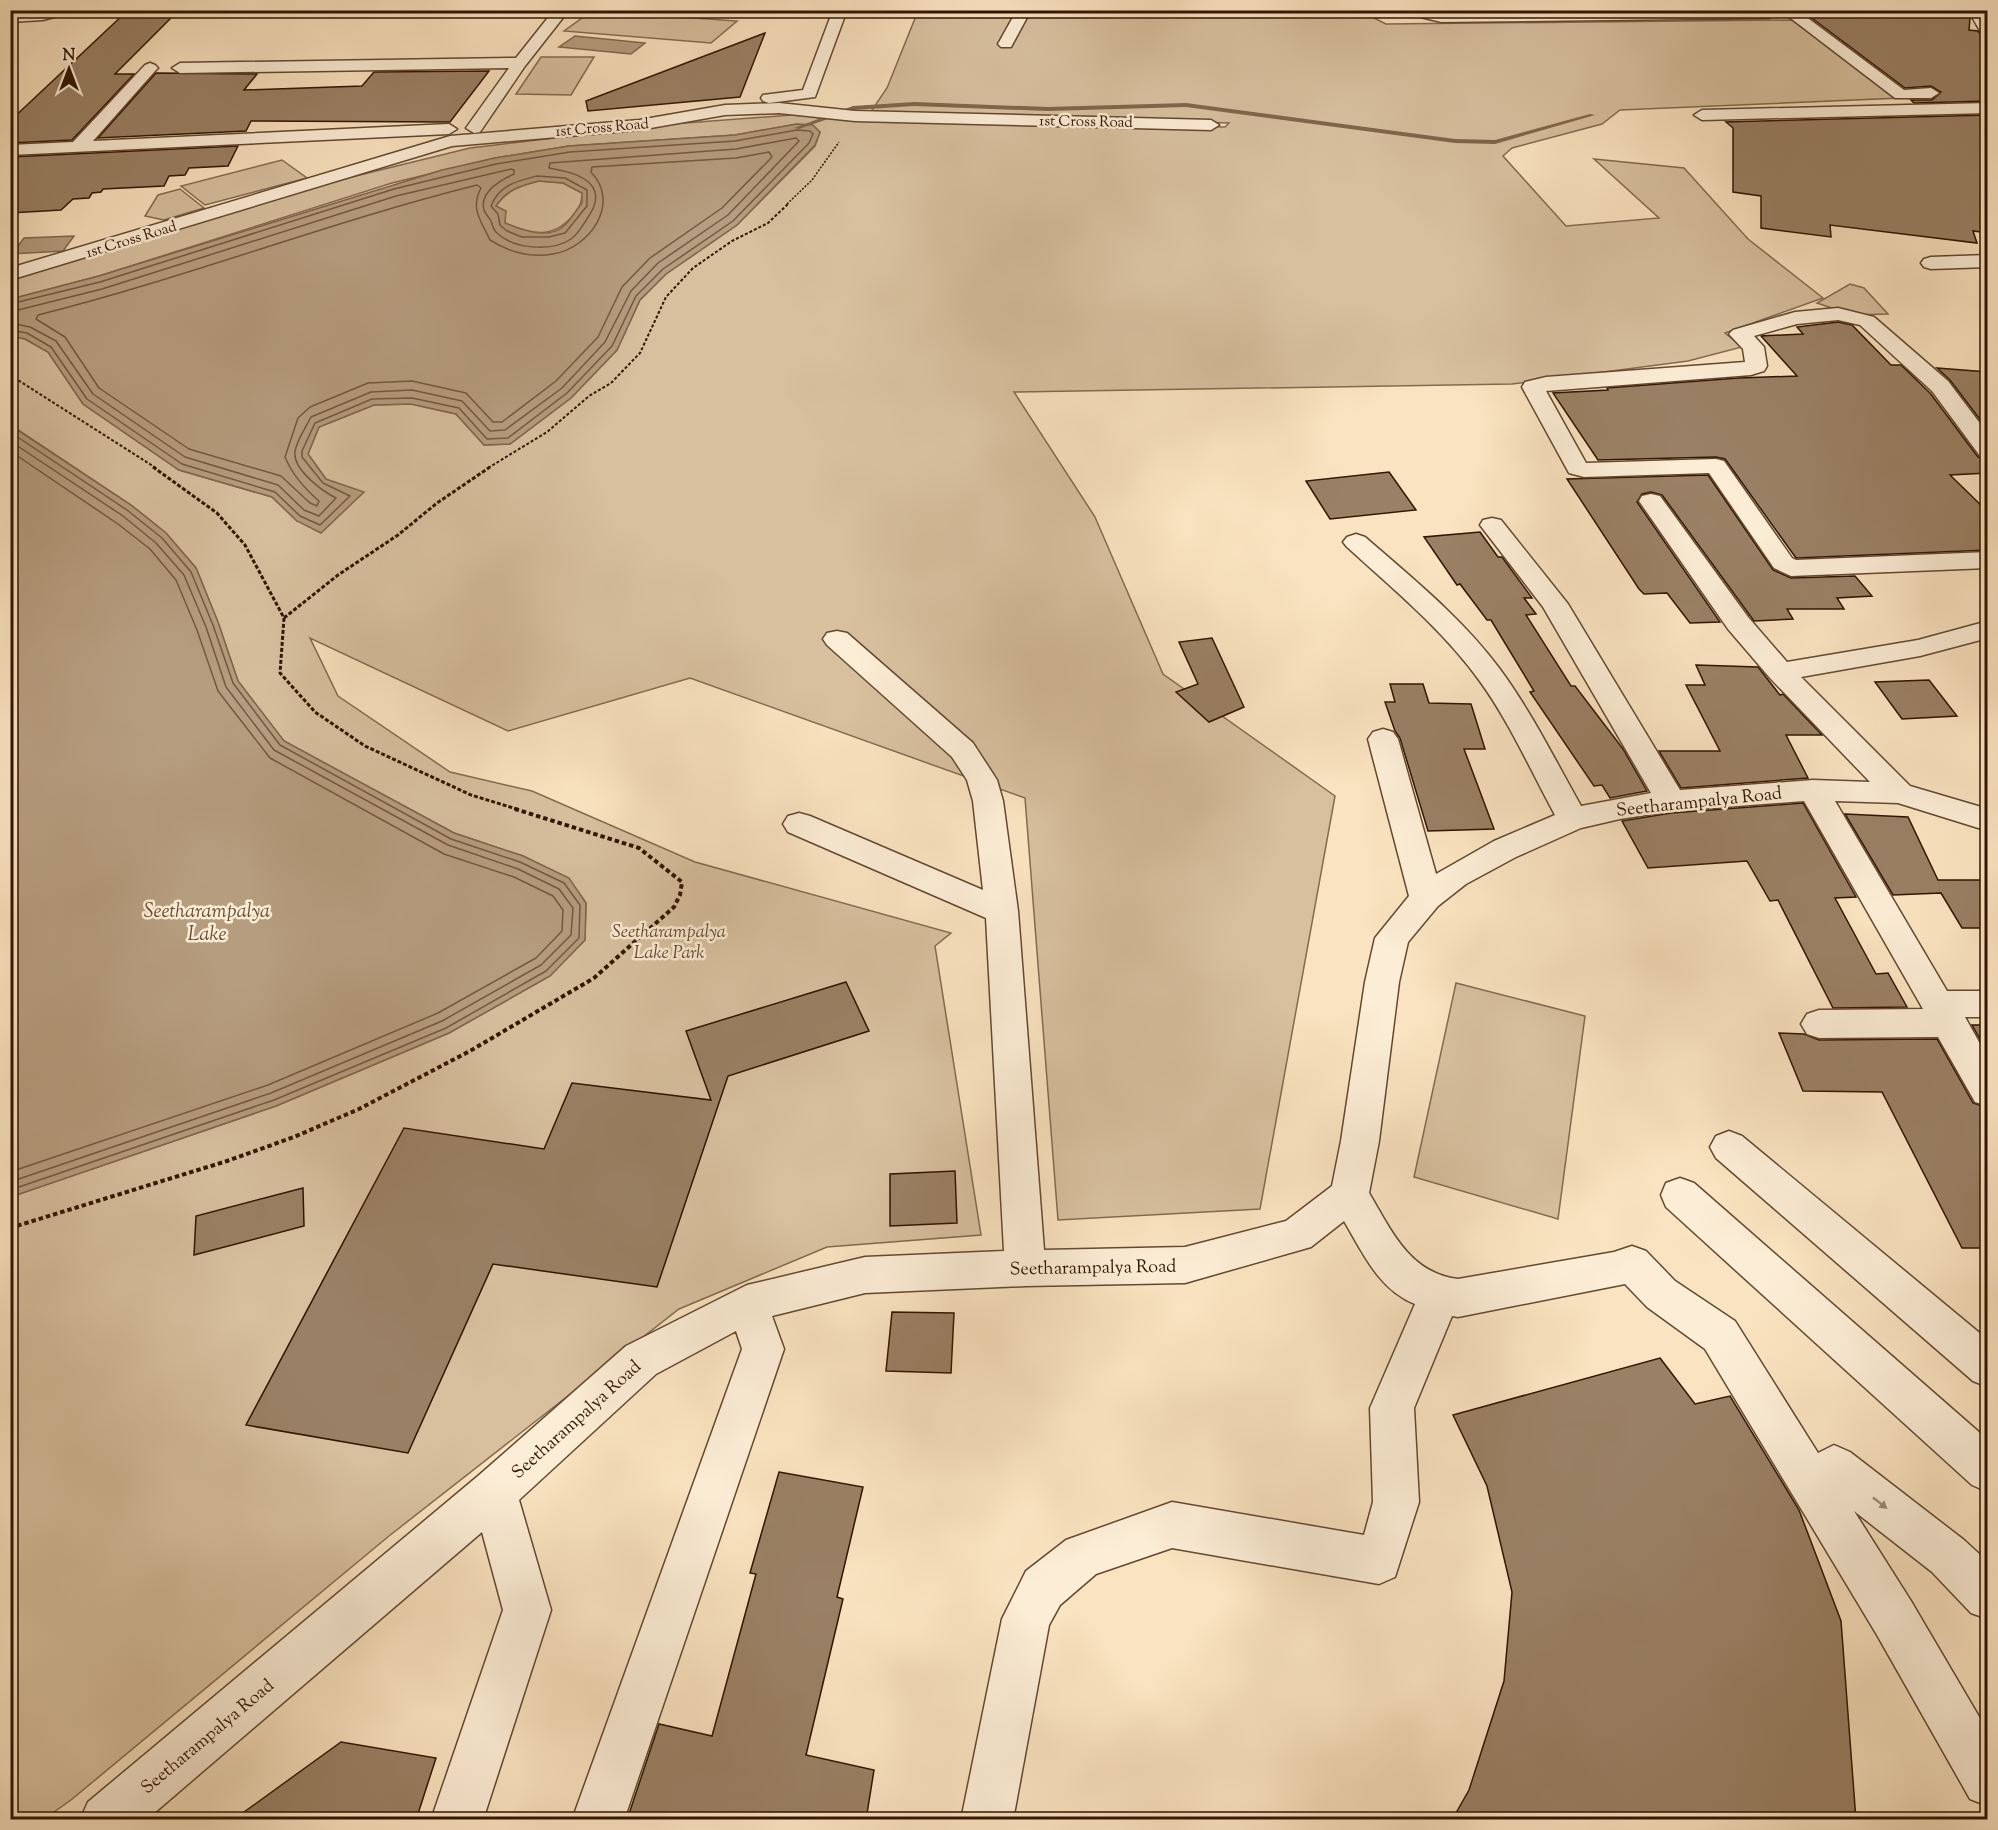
<svg xmlns="http://www.w3.org/2000/svg" width="1998" height="1830" font-family="'Sorts Mill Goudy',serif">
	<style>
		.green { fill: #d8c09f; stroke: #846a50; stroke-width: 1.5 }
		.water { fill: #b69d7f; stroke: #81664c; stroke-width: 1.5; fill-rule: evenodd }
		.lines { fill: none; stroke-linecap: round; stroke-linejoin: round }
		.shore { stroke: #745840; stroke-width: 1.5 }
		.stream { fill: #81664c; fill-rule: evenodd }
		.building { fill: #9a8064; stroke: #311400; stroke-width: 1.5 }
		.minor-casing { stroke: #634830; stroke-width: 3 }
		.path-far3 { stroke: #311400; stroke-width: 1.5; stroke-dasharray: 2 1.5; stroke-linecap: butt }
		.path-far2 { stroke: #311400; stroke-width: 2; stroke-dasharray: 3 2; stroke-linecap: butt }
		.path-far1 { stroke: #311400; stroke-width: 3; stroke-dasharray: 4 2; stroke-linecap: butt }
		.path { stroke: #311400; stroke-width: 4; stroke-dasharray: 4.5 3; stroke-linecap: butt }
		.minor { fill: #fcedd6; fill-rule: evenodd }
		.oneway { fill: #a18b76 }
		.labels { text-anchor: middle; stroke-width: 5; stroke-linejoin: round; paint-order: stroke }
		.far-street-label { font-size: 15px; fill: #311400; stroke: #fcedd6 }
		.street-label { font-size: 18px; fill: #311400; stroke: #fcedd6 }
		.park-label { font-size: 18px; font-style: italic; fill: #634830; stroke: #fcedd6 }
		.water-label { font-size: 20px; font-style: italic; fill: #664b33; stroke: #fcedd6 }
	</style>
	<rect width="100%" height="100%" fill="#fae3c0"/>
	<filter id="stains"><feTurbulence type="fractalNoise" baseFrequency=".00333" numOctaves="4"/><feColorMatrix values="0 0 0 0 .2 0 0 0 0 .09 0 0 0 0 .02 0 0 0 .5 -.17"/></filter>
	<radialGradient id="worn" r=".72"><stop offset=".6" stop-color="#630" stop-opacity="0"/><stop offset="1" stop-color="#630" stop-opacity=".3"/></radialGradient>
	<!-- green -->
	<g class="green">
		<path d="M1321,10L1366,14L1386,24L1792,20L1900,98L1620,110L1602,124L1512,148L1503,156L1566,226L1659,218L1594,159L1684,168L1748,239L1823,298L1725,333L1742,347L1688,361L1512,384L1014,392L1095,517L1163,674L1335,796L1260,1209L1058,1220L1025,798L690,678L508,731L310,638L338,696L450,772L532,791L695,862L951,933L935,946L981,1235L827,1247L679,1309L389,1536L71,1800L44,1819L11,1820L10,1197L276,1106L449,1033L550,976L585,940L586,903L568,878L523,856L454,833L284,741L238,681L218,622L196,568L166,533L131,505L11,425V336L25,339L48,352L83,404L179,470L272,497L297,521L326,479L308,454L319,427L374,405L411,404L456,414L484,445L510,444L571,398L617,350L640,300L666,274L737,225L815,146L820,132L797,124L735,135L569,146L495,158L392,183L99,276L11,299V280L319,185L470,148L672,124L792,115L864,120L1225,127L1229,123L870,113L887,88L918,11Z"/>
		<path d="M592,11L737,21L711,43L564,31Z"/>
		<path d="M541,57H594L571,95L516,94Z"/>
		<path d="M282,160L307,178L205,205L181,186Z"/>
		<path d="M539,181L563,183L582,193C582,203 580,206 574,214C554,240 532,234 505,223L504,217L496,206C508,189 521,186 539,181Z"/>
		<path d="M180,189L204,208L164,220L145,216L158,195Z"/>
		<path d="M1850,284L1864,288L1888,314L1852,315L1817,303Z"/>
		<path d="M1456,983L1585,1016L1558,1219L1414,1177Z"/>
	</g>
	<!-- water -->
	<g class="water">
		<path d="M575,36L645,43L631,54L559,47Z"/>
		<path d="M797,124L813,125L820,132L815,145L737,225L666,274L640,300L617,350L571,398L510,444L484,445L456,414L411,404L374,405L319,427L308,454L326,479L364,492L321,533L297,521L272,497L179,470L83,404L48,352L25,339L11,336V299L99,276L442,170L495,158L569,146L735,135ZM539,181L563,183L582,193V203C576,210 571,220 564,226C548,240 522,230 505,223L506,211L496,206C507,189 521,186 539,181Z"/>
		<path d="M74,236L63,251L12,254L24,238Z"/>
		<path d="M10,425L131,505L166,533L196,568L218,622L238,681L284,741L454,833L523,856L569,878L586,903L585,940L550,976L449,1033L276,1106L11,1197Z"/>
	</g>
	<g class="lines">
		<!-- shore -->
		<g class="shore">
			<path d="M769,152L772,157L722,208L650,258L622,287L598,337L556,381L502,422H493L466,393L412,381L368,383L310,407L298,418L285,457C292,474 305,489 319,501L317,506L310,503L281,476L189,449L99,388L65,337L36,319L38,315C186,278 329,222 477,185L481,188C470,208 481,221 490,240C509,252 530,258 553,254C590,248 621,203 591,172L592,167L736,158Z"/>
			<path d="M537,176L565,178L587,190V206L565,233L549,237H522L507,231L500,225L498,214L491,206C499,185 517,181 537,176Z"/>
			<path d="M10,304L100,282L394,189L496,164L570,152L735,141L797,130L810,131L813,134L809,143L733,221L663,269L636,296L612,346L567,393L508,438L487,439L459,408L412,398L372,399L315,423L302,451V457L323,483L350,496L320,525L300,516L275,492L182,464L87,399L51,347L27,333L10,330"/>
			<path d="M10,312L102,289L396,196L511,169L514,170V174C501,180 479,192 484,210C485,214 489,217 491,221C493,226 493,230 497,233C513,249 552,252 571,239C577,235 581,228 585,222C591,213 598,203 595,192C590,175 564,171 549,168L550,163L736,149L796,138L799,141L728,215L658,263L631,291L605,342L562,388L505,430L490,431L462,401L412,390L371,392L311,417C306,427 297,440 295,451C292,469 322,491 336,498L319,516L304,510L278,485L185,457L93,394L56,341L30,327L10,323"/>
			<path d="M10,432L127,510L162,538L191,572L213,625L233,683L280,745L451,839L520,862L564,883L580,905L579,938L546,971L446,1028L274,1100L10,1190"/>
			<path d="M10,441L123,516L156,543L184,575L206,627L226,687L274,750L448,845L518,869L559,889L573,908L571,935L541,965L442,1021L271,1093L10,1182"/>
			<path d="M10,451L118,524L150,549L176,580L197,630L218,691L270,758L444,854L514,877L553,896L563,910L562,931L536,958L438,1013L268,1085L10,1172"/>
		</g>
		<!-- stream -->
		<path class="stream" d="M914,102L1048,107L1186,103L1455,139L1495,140L1590,114L1595,115L1495,144L1455,143L1186,107L1048,111L914,106L854,110L799,129L794,128L853,106Z"/>
	</g>
	<!-- building -->
	<g class="building">
		<path d="M1801,10H1966L1970,18L1969,30L1978,31L1983,38L1988,53V101L1914,103L1911,100H1932L1941,92L1931,86L1905,88Z"/>
		<path d="M177,12L115,74H134L72,140L10,143V121L125,13Z"/>
		<path d="M765,33L740,97L588,111L586,101Z"/>
		<path d="M489,71L450,122L251,121L246,131L98,138L156,73L257,74L244,90L362,86L374,72Z"/>
		<path d="M1988,115V233L1973,231L1977,243L1830,225L1831,237L1761,228V196L1733,192V128L1726,122Z"/>
		<path d="M238,146L228,166L189,168L185,175L169,176L164,186L103,189L101,192L92,193L89,198L73,199L61,210L10,213V157Z"/>
		<path d="M1838,322L1852,325L1891,365H1901L1930,393L1978,457L1988,460V473L1950,475L1988,512V550L1796,558L1725,459L1716,457L1598,460L1553,393L1608,390L1607,388L1738,378L1797,376L1761,336L1803,334L1797,327Z"/>
		<path d="M1937,368L1988,372V430L1950,380Z"/>
		<path d="M1389,472L1416,510L1330,519L1306,481Z"/>
		<path d="M1708,475L1773,570L1791,578L1855,576L1872,596L1837,598L1844,609H1787L1793,619L1754,621L1662,495L1651,492L1642,494L1637,502L1720,622L1690,623L1667,593L1644,594L1639,589L1567,479Z"/>
		<path d="M1480,532L1498,557H1502L1532,598H1524L1536,614L1526,615L1571,686H1575L1623,749L1647,791L1610,798L1602,785L1594,786L1530,692L1534,691L1491,620H1487L1460,584L1457,585L1424,537Z"/>
		<path d="M1212,638L1244,707L1209,722L1176,692L1198,684L1179,642Z"/>
		<path d="M1696,665L1758,667L1780,695L1783,694L1822,735H1786L1808,778L1681,788L1659,751H1720L1686,685H1705Z"/>
		<path d="M1929,680L1957,716L1902,719L1875,682Z"/>
		<path d="M1390,684H1423L1429,703L1471,704L1485,749H1464L1494,829L1428,831L1400,738L1395,731L1385,702H1395Z"/>
		<path d="M1803,803L1856,897L1835,898L1876,974L1888,973L1907,1007L1833,1008L1778,900L1770,901L1747,861L1648,868L1622,821L1671,813Z"/>
		<path d="M1845,814L1908,817L1938,880H1988V928H1962L1941,893L1893,895Z"/>
		<path d="M846,982L869,1031L728,1076L657,1287L493,1264L408,1453L246,1425L404,1128L544,1149L572,1083L711,1100L686,1031Z"/>
		<path d="M1972,1025H1988V1053Z"/>
		<path d="M1779,1033L1804,1034L1819,1040L1937,1039L1973,1103L1988,1108V1248H1962L1882,1092L1803,1091Z"/>
		<path d="M955,1171L957,1223L890,1226V1174Z"/>
		<path d="M303,1188L304,1226L194,1255L196,1216Z"/>
		<path d="M892,1312L954,1313L951,1373L886,1371Z"/>
		<path d="M1660,1358L1695,1404L1730,1396L1799,1510L1841,1621L1856,1820H1452L1469,1790L1504,1681L1512,1592L1487,1486L1453,1415Z"/>
		<path d="M779,1472L863,1487L837,1597L843,1599L806,1755L874,1770L866,1820H627L659,1724L712,1736L756,1574L750,1573Z"/>
		<path d="M341,1742L436,1758L416,1820H233Z"/>
	</g>
	<g class="lines">
		<defs>
			<g id="minor">
				<path d="M46,10H71L69,13L43,20L10,22V14Z"/>
				<path d="M554,10H569L525,66L480,132L474,133L466,128L509,68L180,73L172,68L180,63L516,58Z"/>
				<path d="M833,10H847L815,97L769,103L763,101L761,98L763,95L803,90Z"/>
				<path d="M1017,10H1031L1011,47H1001L998,44Z"/>
				<path d="M1402,10H1428L1441,14L1772,10L1776,14L1769,18L1441,22L1404,13Z"/>
				<path d="M1780,10H1797L1904,90L1931,88L1939,93L1931,98H1895Z"/>
				<path d="M1968,10H1983L1988,16V37L1983,36Z"/>
				<path d="M150,63L155,65L158,68L155,71L93,141L449,124L457,129L449,134L10,155V145L73,142L145,65Z"/>
				<path d="M779,103L855,111L1211,120L1219,125L1211,130L855,121L779,113L725,115L639,130L452,146L10,280V268L450,136L639,120L725,105Z"/>
				<path d="M1988,103V113L1702,120L1694,115L1702,110Z"/>
				<path d="M1988,255V267L1931,269L1924,267L1921,263L1924,259L1931,257Z"/>
				<path d="M1838,308L1874,317L1948,381L1988,434V458L1980,456L1932,391L1860,325L1838,320L1797,324L1754,336L1764,347L1767,366L1764,371L1751,375L1546,391L1586,463L1716,459L1724,461L1792,558L1796,560L1988,552V568L1791,576L1774,568L1709,473L1584,477L1569,473L1522,387L1525,382L1546,377L1745,362L1743,349L1729,334L1733,330L1795,312Z"/>
				<path d="M1651,494L1660,496L1748,617L1787,662L1918,640L1988,621V638L1920,656L1801,677L1910,786L1988,809V831L1898,803L1835,801L1947,991H1988V1017H1965L1988,1058V1106L1975,1102L1938,1037L1819,1038L1807,1034L1801,1024L1807,1014L1819,1010L1923,1009L1804,801L1671,811L1620,819L1581,828L1516,857L1466,884L1438,906L1408,942L1399,982L1379,1141L1369,1193C1392,1231 1409,1273 1458,1279L1614,1252L1632,1246L1646,1251L1675,1281L1735,1321L1818,1453L1834,1445L1850,1452L1964,1540L1988,1562V1619L1971,1613L1932,1572L1854,1511L1911,1601L1988,1732V1806L1970,1799L1877,1635L1705,1349L1647,1307L1625,1284L1458,1317L1452,1316L1414,1408L1419,1502L1395,1577L1379,1584L1172,1548L1096,1574L1060,1605L1049,1625L1013,1820H961L1002,1619L1026,1571L1066,1540L1172,1502L1364,1535L1373,1502L1370,1408L1415,1304C1379,1290 1363,1253 1344,1221L1311,1247L1185,1283L1025,1286L865,1293L772,1316L784,1349L624,1820H572L742,1349L736,1331L656,1374L519,1500L551,1610L483,1820H431L503,1610L482,1532L146,1820H80L88,1802L478,1476L626,1346L747,1285L865,1257L1004,1251L986,918L788,832L783,824L788,816L799,813L810,816L983,890L973,801L967,780L952,757L827,645L823,639L827,633L837,631L847,633L973,743L997,780L1003,801L1018,911L1044,1250L1185,1247L1286,1221L1332,1186L1341,1141L1365,982L1375,938L1409,896L1368,739L1373,732L1383,729L1393,732L1398,739L1436,874L1494,841L1555,815C1530,769 1509,721 1479,680C1442,629 1393,589 1347,547L1343,542L1347,537L1356,534L1365,537C1412,578 1462,618 1499,668C1531,711 1555,760 1581,806L1651,793L1543,607L1480,525L1483,520L1492,518L1501,520L1568,604L1680,790L1813,780L1870,782L1770,678L1728,629L1639,501L1642,496Z"/>
				<path d="M1729,1131L1742,1136L1988,1340V1387L1973,1381L1716,1158L1710,1147L1716,1136Z"/>
				<path d="M1680,1178L1694,1183L1988,1440V1492L1972,1485L1666,1207L1661,1195L1666,1183Z"/>
			</g>
		</defs>
		<!-- minor casing -->
		<use href="#minor" class="minor-casing"/>
		<!-- path-far3 -->
		<path class="path-far3" d="M787,204L812,180L839,142"/>
		<!-- path-far2 -->
		<g class="path-far2">
			<path d="M10,375L156,468"/>
			<path d="M488,468L547,432L589,396L611,383L640,353L666,297L693,268L732,241L768,223L789,203"/>
		</g>
		<!-- path-far1 -->
		<g class="path-far1">
			<path d="M153,467L217,513L245,545L284,618L280,673L315,712L365,746L471,795L520,810"/>
			<path d="M284,618L338,575L398,535L437,503L490,467"/>
		</g>
		<!-- path -->
		<path class="path" d="M10,1228L227,1161L294,1137L359,1109L470,1051L594,978L674,907L680,895L682,882L639,848L515,809"/>
		<!-- minor -->
		<use href="#minor" class="minor"/>
	</g>
	<!-- one-way arrows -->
	<defs><path id="oneway-solid" d="M-6-.8H1V-3.2L6.5 0L1 3.2V.8H-6Z" transform="scale(1.5)"/></defs>
	<use class="oneway" href="#oneway-solid" transform="translate(1880 1503) rotate(38)"/>
	<g class="labels">
		<!-- far-street labels -->
		<g class="far-street-label">
			<text transform="translate(1086 121) rotate(1)" y="5">1st Cross Road</text>
			<text transform="translate(602 127) rotate(-5)" y="5">1st Cross Road</text>
			<text transform="translate(131 239) rotate(-17)" y="5">1st Cross Road</text>
		</g>
		<!-- street labels -->
		<g class="street-label">
			<text transform="translate(1699 801) rotate(-6)" y="6">Seetharampalya Road</text>
			<text transform="translate(1093 1267) rotate(-1)" y="6">Seetharampalya Road</text>
			<text transform="translate(576 1419) rotate(-42)" y="6">Seetharampalya Road</text>
			<text transform="translate(207 1736) rotate(-40)" y="6">Seetharampalya Road</text>
		</g>
		<!-- park labels -->
		<g class="park-label">
			<text x="669" y="937">Seetharampalya<tspan x="669" dy="21">Lake Park</tspan></text>
		</g>
		<!-- water labels -->
		<g class="water-label">
			<text x="207" y="917">Seetharampalya<tspan x="207" dy="23">Lake</tspan></text>
		</g>
	</g>
	<!-- margin -->
	<rect width="1998" height="1830" fill="none" stroke="#fae3c0" stroke-width="36"/>
	<rect x="12" y="12" width="1974" height="1806" fill="none" stroke="#311400" stroke-width="3"/>
	<rect x="18" y="18" width="1962" height="1794" fill="none" stroke="#311400" stroke-width="1.5"/>
	<!-- north arrow -->
	<g transform="translate(69 69)" stroke="#fcedd6" stroke-width="4.5" paint-order="stroke">
	<path d="M0-4.5L10 22L0 15L-10 22Z" fill="#311400"/>
	<text y="-9" font-size="16" font-weight="bold" text-anchor="middle" fill="#311400">N</text>
	</g>
	<rect width="100%" height="100%" filter="url(#stains)"/>
	<rect width="100%" height="100%" fill="url(#worn)"/>
</svg>
